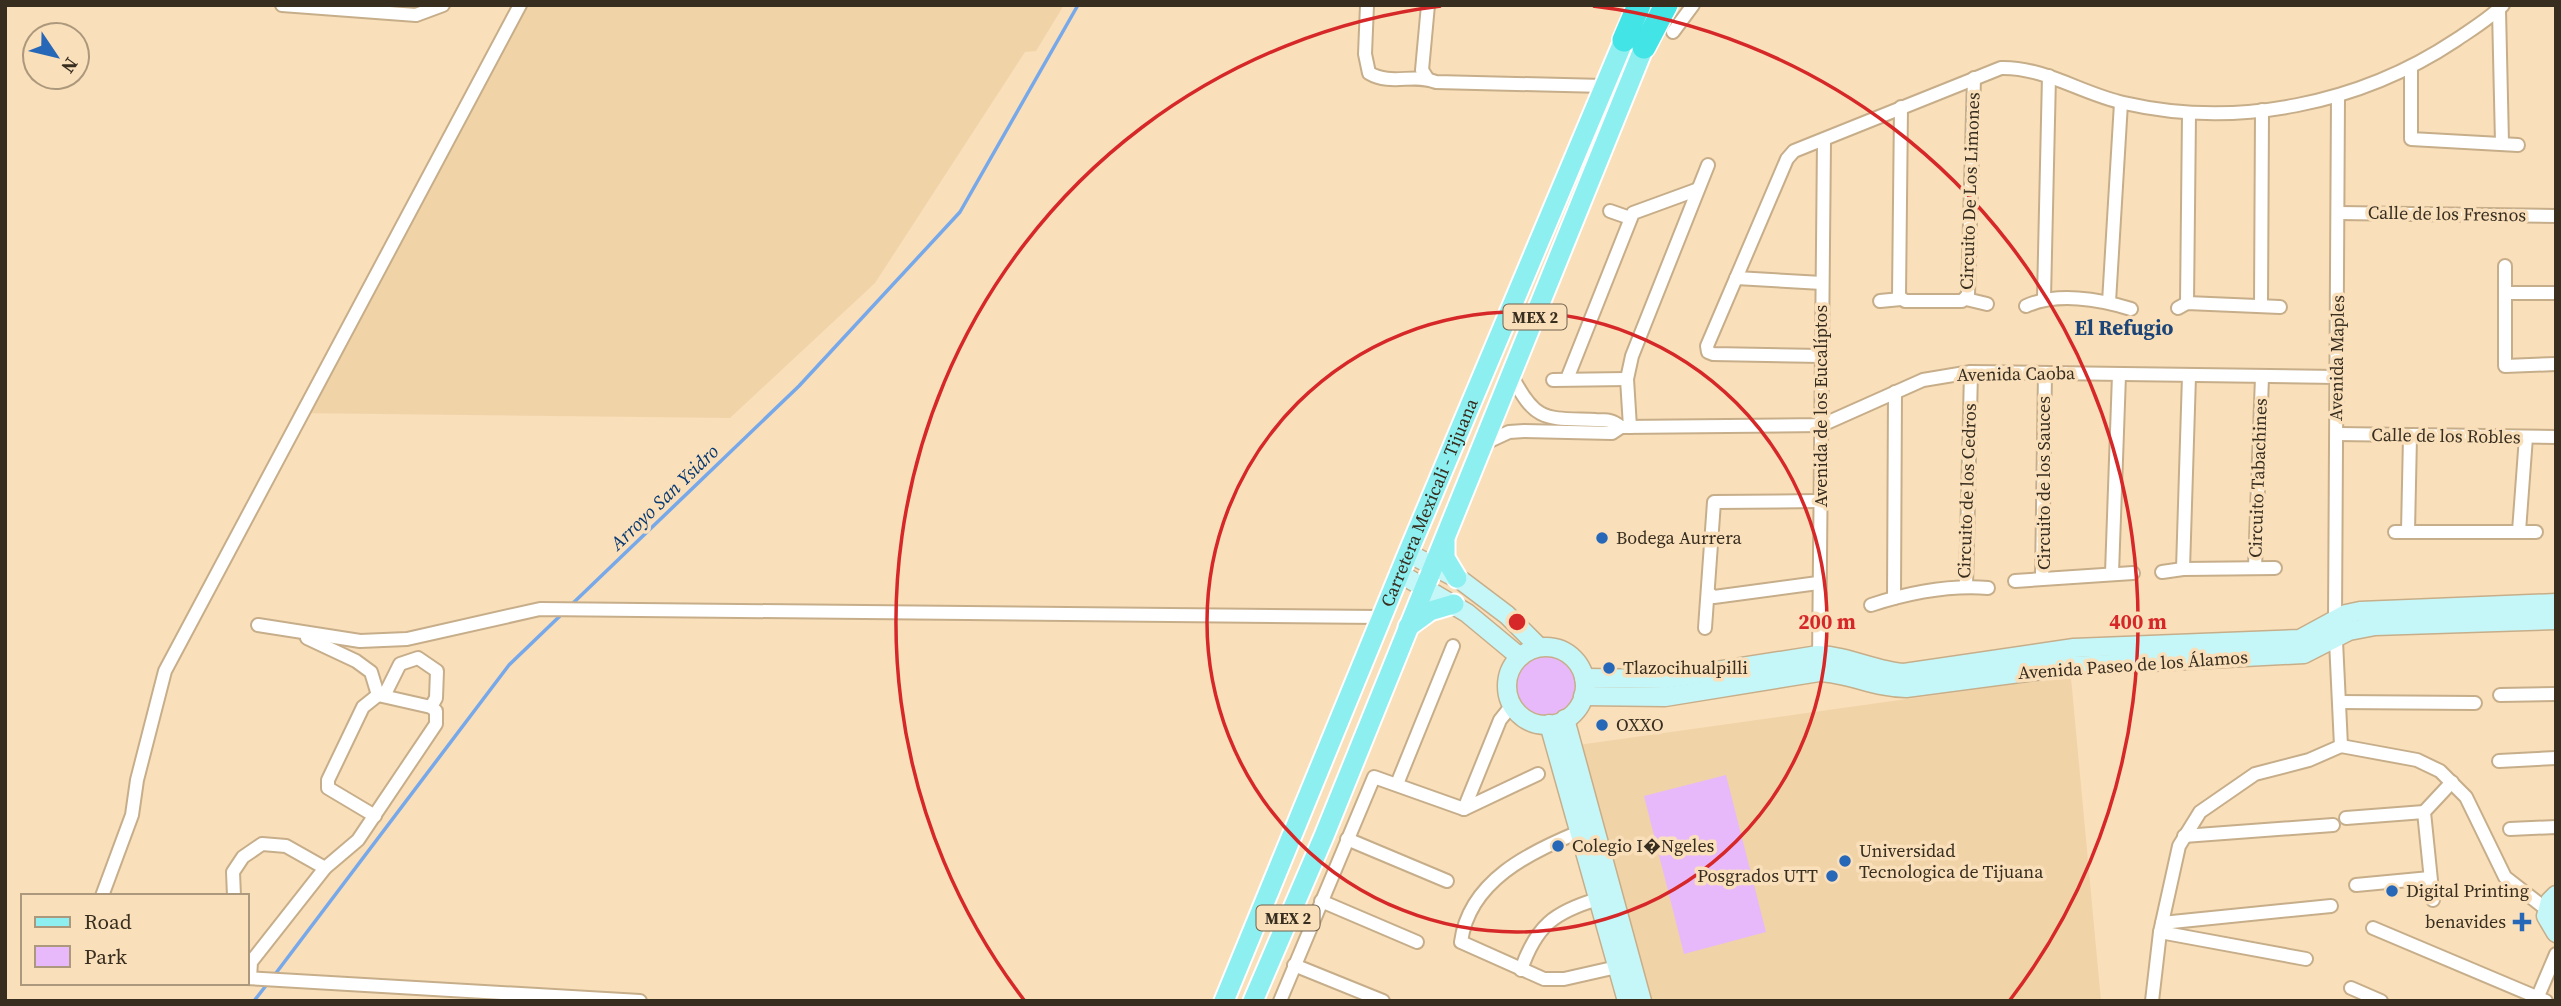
<svg xmlns="http://www.w3.org/2000/svg" width="2561" height="1006" font-family="'Source Serif 4',serif">
	<style>
		.built { fill: #f1d3a8 }
		.green { fill: #e7b9fa }
		.lines { fill: none; stroke-linecap: round; stroke-linejoin: round }
		.stream { stroke: #77a8e9; stroke-width: 3.5 }
		.street-casing { stroke: #c7ae8a; stroke-width: 16 }
		.secondary-casing { stroke: #c7ae8a; stroke-width: 21 }
		.primary-casing { stroke: #fff; stroke-width: 23 }
		.highway-casing { stroke: #fff; stroke-width: 26 }
		.street { stroke: #fff; stroke-width: 12 }
		.secondary { stroke: #c6f7f8; stroke-width: 18 }
		.primary { stroke: #8eeff0; stroke-width: 19 }
		.highway { stroke: #42e4e6; stroke-width: 23 }
		.ring { fill: none; stroke: #d62828; stroke-width: 3.5 }
		.poi-dot { fill: #2667b8; stroke: #f9dfba; stroke-width: 2.5 }
		.labels { text-anchor: middle; stroke-width: 7; stroke-linejoin: round; paint-order: stroke }
		.shield { fill: #f9dfba; stroke: #72634e; stroke-width: 2 }
		.shield-label { font-size: 16px; font-weight: bold; fill: #382e20 }
		.street-label { font-size: 18px; fill: #382e20; stroke: #f9dfba }
		.poi-label { font-size: 18px; fill: #382e20; stroke: #f9dfba; text-anchor: start }
		.water-label { font-size: 19px; font-style: italic; fill: #053872; stroke: #f9dfba }
		.quarter-label { font-size: 21px; font-weight: bold; fill: #1b4478; stroke: #f9dfba }
		.centre { fill: #d62828; stroke: #f9dfba; stroke-width: 3.5 }
		.ring-label { font-size: 21px; text-anchor: middle; font-weight: bold; fill: #d62828; stroke: #f9dfba; stroke-width: 7; stroke-linejoin: round; paint-order: stroke }
	</style>
	<rect width="100%" height="100%" fill="#f9dfba"/>
	<!-- built -->
	<g class="built">
		<path d="M524,5H1064L1036,51L1025,52L875,283L730,418L293,413Z"/>
		<path d="M2070,667L2101,1001H1640L1578,745L2029,682Z"/>
	</g>
	<!-- green -->
	<g class="green">
		<circle cx="1547" cy="685" r="31"/>
		<path d="M1726,775L1766,932L1684,954L1644,796Z"/>
	</g>
	<g class="lines">
		<!-- stream -->
		<g class="stream">
			<path d="M570,606L799,386L960,212L1078,5"/>
			<path d="M273,977L509,665L562,614"/>
			<path d="M254,1001L268,983"/>
		</g>
		<defs>
			<g id="street">
				<path d="M282,5L416,15L443,5"/>
				<path d="M1367,5L1365,54L1369,73C1391,86 1414,73 1436,82L1604,86"/>
				<path d="M2499,10L2502,143"/>
				<path d="M1673,32L1693,5"/>
				<path d="M2411,69V139L2518,145"/>
				<path d="M1427,78L1422,70L1428,5"/>
				<path d="M2338,97L2335,620L2341,746"/>
				<path d="M1901,107L1899,296L1905,301H1962L1968,295L1974,78"/>
				<path d="M1610,211L1630,218"/>
				<path d="M2339,213L2556,216"/>
				<path d="M2505,266V366L2556,364"/>
				<path d="M1736,278L1822,283"/>
				<path d="M2505,293H2556"/>
				<path d="M2044,298L2049,76"/>
				<path d="M1966,299L1987,304"/>
				<path d="M1880,301L1901,299"/>
				<path d="M2109,302L2121,103"/>
				<path d="M2187,303L2189,115"/>
				<path d="M2261,305L2262,110"/>
				<path d="M2026,306C2057,292 2099,299 2131,309"/>
				<path d="M2178,308L2187,303L2280,307"/>
				<path d="M1821,356L1713,354L1708,352L1707,346L1787,159L1794,151L2001,68C2045,67 2082,94 2124,103C2237,129 2360,104 2456,40C2472,29 2489,19 2503,5"/>
				<path d="M1512,376C1536,424 1547,418 1596,420C1607,420 1612,420 1621,427"/>
				<path d="M1567,379L1633,213L1696,190"/>
				<path d="M1553,380L1627,379"/>
				<path d="M1621,427L1822,425L1923,380L1971,372L2337,377"/>
				<path d="M1630,427L1627,379L1632,356L1708,165"/>
				<path d="M2337,434L2556,437"/>
				<path d="M1483,444L1509,432L1524,431L1612,433L1621,427"/>
				<path d="M2408,531L2410,437"/>
				<path d="M2519,531L2526,437"/>
				<path d="M2395,532H2536"/>
				<path d="M2255,567L2262,377"/>
				<path d="M2183,569L2189,376"/>
				<path d="M2162,572L2183,569L2275,568"/>
				<path d="M2112,573L2119,375"/>
				<path d="M2042,578L2045,373"/>
				<path d="M2015,581L2133,573"/>
				<path d="M1966,586L1971,372"/>
				<path d="M1710,594L1714,597L1818,583"/>
				<path d="M1894,598L1895,392"/>
				<path d="M1871,605C1908,593 1949,585 1988,588"/>
				<path d="M258,625L360,641L407,639L540,609L1381,617"/>
				<path d="M1705,628L1714,502L1820,501"/>
				<path d="M1819,662L1824,141"/>
				<path d="M2500,695L2556,694"/>
				<path d="M384,696L400,664L418,658L437,671L436,698L431,707"/>
				<path d="M2339,702L2475,703"/>
				<path d="M2341,746L2417,760L2440,771L2466,797L2505,877L2546,909"/>
				<path d="M2499,761L2556,758"/>
				<path d="M1397,784L1453,646"/>
				<path d="M1464,809L1500,720L1512,705"/>
				<path d="M375,816L328,788V780L363,707L378,695"/>
				<path d="M2346,818L2424,812"/>
				<path d="M2510,829L2556,827"/>
				<path d="M1579,832C1530,852 1469,881 1461,942L1544,979H1564L1617,967"/>
				<path d="M2184,836L2333,825"/>
				<path d="M1347,839L1447,881"/>
				<path d="M2356,885L2430,878"/>
				<path d="M102,896L132,815L137,780L165,671L520,5"/>
				<path d="M234,896L233,872L243,857L262,844L286,846L325,868"/>
				<path d="M2433,900L2424,812L2452,782"/>
				<path d="M1321,901L1417,942"/>
				<path d="M2162,923L2331,906"/>
				<path d="M2373,928L2546,1001"/>
				<path d="M2160,932L2306,959"/>
				<path d="M1294,965L1383,1001"/>
				<path d="M1521,970C1536,926 1554,912 1598,899"/>
				<path d="M247,978L640,1001"/>
				<path d="M250,978L251,962L325,868L358,840L436,724V711L431,707L378,695L371,672L356,661L307,638"/>
				<path d="M2351,988L2381,1001"/>
				<path d="M1280,1001L1374,777L1464,809L1538,774"/>
				<path d="M2152,1001L2160,932L2179,846L2200,812L2255,774L2309,760L2341,746"/>
				<path d="M2536,1001L2556,954"/>
			</g>
			<g id="secondary">
				<path d="M1408,553L1462,581L1507,615L1539,647"/>
				<path d="M1399,573L1467,613L1520,657"/>
				<circle cx="1546" cy="686" r="39"/>
				<path d="M1584,678L1665,679L1818,655C1849,656 1875,671 1904,673L2074,648L2300,639L2346,614L2360,611L2556,603"/>
				<path d="M1583,696L1665,697L1819,672C1849,673 1876,688 1906,688L2073,666L2304,654L2349,631L2375,626L2556,620"/>
				<path d="M1565,719L1642,1001"/>
				<path d="M1549,724L1627,1001"/>
				<path d="M2556,895L2550,901L2546,916L2556,933"/>
			</g>
			<g id="primary">
				<path d="M1445,541V558L1457,578"/>
				<path d="M1408,627L1430,611L1454,604"/>
				<path id="s1" d="M1224,1001L1408,553L1624,40"/>
				<path d="M1253,1001L1324,836L1644,47"/>
			</g>
			<g id="highway">
				<path d="M1624,40L1639,5"/>
				<path d="M1644,47L1666,5"/>
			</g>
		</defs>
		<!-- street casing -->
		<use href="#street" class="street-casing"/>
		<!-- secondary casing -->
		<use href="#secondary" class="secondary-casing"/>
		<!-- primary casing -->
		<use href="#primary" class="primary-casing"/>
		<!-- highway casing -->
		<use href="#highway" class="highway-casing"/>
		<!-- street -->
		<use href="#street" class="street"/>
		<!-- secondary -->
		<use href="#secondary" class="secondary"/>
		<!-- primary -->
		<use href="#primary" class="primary"/>
		<!-- highway -->
		<use href="#highway" class="highway"/>
	</g>
	<!-- distance rings -->
	<g class="ring">
		<circle cx="1517" cy="622" r="310"/>
		<path d="M1024 1000A621 621 0 0 1 1441 6M1593 6A621 621 0 0 1 2010 1000"/>
	</g>
	<!-- markers -->
	<g class="poi-dot">
		<circle cx="1602" cy="538" r="7"/>
		<circle cx="1609" cy="668" r="7"/>
		<circle cx="1602" cy="725" r="7"/>
		<circle cx="1558" cy="846" r="7"/>
		<circle cx="1845" cy="861" r="7"/>
		<circle cx="1832" cy="876" r="7"/>
		<circle cx="2392" cy="891" r="7"/>
		<path d="M2518.5 911.5h7v7h7v7h-7v7h-7v-7h-7v-7h7z"/>
	</g>
	<g class="labels">
		<!-- shield labels -->
		<g class="shield">
			<rect x="1503.5" y="304.5" width="63" height="25" rx="5"/>
			<rect x="1256.5" y="905.5" width="63" height="25" rx="5"/>
		</g>
		<g class="shield-label">
			<text x="1535" y="323">MEX 2</text>
			<text x="1288" y="924">MEX 2</text>
		</g>
		<!-- street labels -->
		<g class="street-label">
			<text transform="translate(1970 191) rotate(-88)" y="6">Circuito De Los Limones</text>
			<text transform="translate(2447 214) rotate(1)" y="6">Calle de los Fresnos</text>
			<text transform="translate(2337 358) rotate(-89)" y="6">Avenida Maples</text>
			<text transform="translate(2016 374) rotate(-1)" y="6">Avenida Caoba</text>
			<text transform="translate(1821 406) rotate(-90)" y="6">Avenida de los Eucalíptos</text>
			<text transform="translate(2446 436) rotate(1)" y="6">Calle de los Robles</text>
			<text transform="translate(2258 478) rotate(-88)" y="6">Circuito Tabachines</text>
			<text transform="translate(2044 483) rotate(-90)" y="6">Circuito de los Sauces</text>
			<text transform="translate(1967 491) rotate(-88)" y="6">Circuito de los Cedros</text>
			<text dy="6" stroke="none"><textPath href="#s1" startOffset="539">Carretera Mexicali - Tijuana</textPath></text>
			<text transform="translate(2133 665) rotate(-4)" y="6">Avenida Paseo de los Álamos</text>
		</g>
		<!-- poi labels -->
		<g class="poi-label">
			<text x="1616" y="544">Bodega Aurrera</text>
			<text x="1623" y="674">Tlazocihualpilli</text>
			<text x="1616" y="731">OXXO</text>
			<text x="1572" y="852">Colegio I�Ngeles</text>
			<text x="1859" y="857">Universidad<tspan x="1859" dy="21">Tecnologica de Tijuana</tspan></text>
			<text x="1818" y="882" text-anchor="end">Posgrados UTT</text>
			<text x="2406" y="897">Digital Printing</text>
			<text x="2506" y="928" text-anchor="end">benavides</text>
		</g>
		<!-- water labels -->
		<g class="water-label">
			<text transform="translate(664 497) rotate(-44)" y="7">Arroyo San Ysidro</text>
		</g>
		<!-- quarter labels -->
		<g class="quarter-label">
			<text x="2124" y="335">El Refugio</text>
		</g>
	</g>
	<circle cx="1517" cy="622" r="10" class="centre"/>
	<g class="ring-label">
		<text x="1827" y="629">200 m</text>
		<text x="2138" y="629">400 m</text>
	</g>
	<!-- border -->
	<rect width="2561" height="1006" fill="none" stroke="#382e20" stroke-width="14"/>
	<!-- legend -->
	<rect x="21" y="894" width="228" height="91" fill="#f9dfba" stroke="#ac987c" stroke-width="2"/>
	<rect x="35" y="917" width="35" height="10" fill="#8eeff0" stroke="#ac987c" stroke-width="2"/>
	<text x="84" y="929" font-size="21" fill="#382e20">Road</text>
	<rect x="35" y="946" width="35" height="21" fill="#e7b9fa" stroke="#ac987c" stroke-width="2"/>
	<text x="84" y="964" font-size="21" fill="#382e20">Park</text>
	<!-- north arrow -->
	<g transform="translate(56 56) rotate(125)"><circle r="33" fill="#f9dfba" stroke="#ac987c" stroke-width="2"/>
	<path d="M0-5L12 26L0 18L-12 26Z" fill="#2667b8"/>
	<text y="-10" font-size="19" font-weight="bold" text-anchor="middle" fill="#382e20">N</text>
	</g>
</svg>
